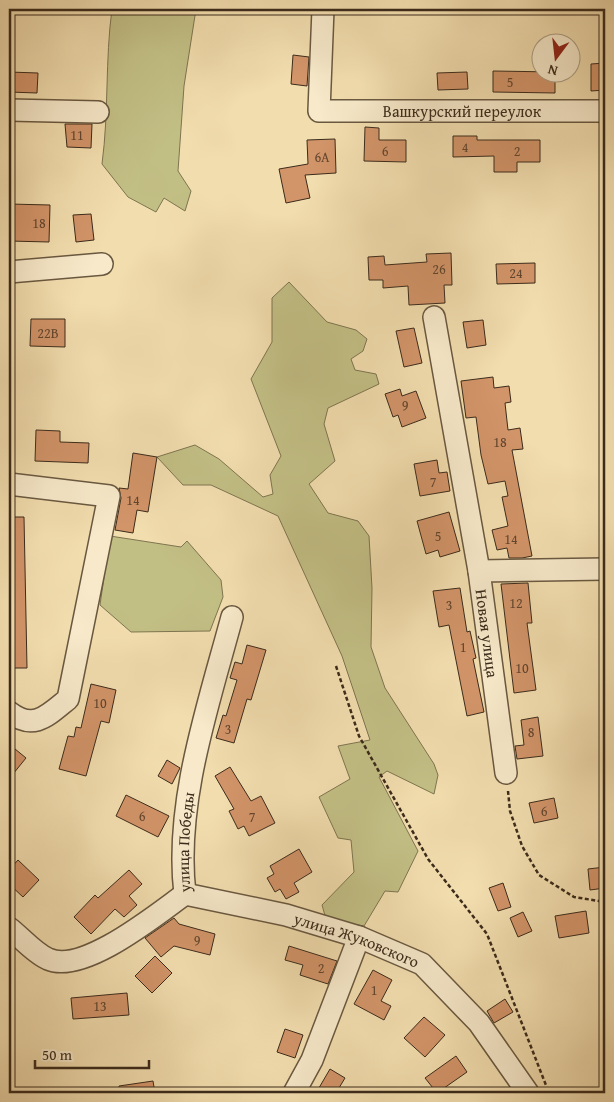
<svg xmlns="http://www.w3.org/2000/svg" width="614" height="1102" font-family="'Gentium Book Plus',serif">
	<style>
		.green { fill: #c2bf85; stroke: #7e7550 }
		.building { fill: #d29469; stroke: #3b2b1b }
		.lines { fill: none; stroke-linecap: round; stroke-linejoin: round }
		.minor-casing { stroke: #695840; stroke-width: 24 }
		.path { stroke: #3b2b1b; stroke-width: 2.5; stroke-dasharray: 4 2.5; stroke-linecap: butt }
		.minor { stroke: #f7e9ca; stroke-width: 21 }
		.labels { text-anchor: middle; stroke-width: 4.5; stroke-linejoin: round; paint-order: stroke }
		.number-label { font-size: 14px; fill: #61452e }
		.street-label { font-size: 16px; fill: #3b2b1b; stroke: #f7e9ca }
	</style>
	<rect width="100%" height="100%" fill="#f2ddae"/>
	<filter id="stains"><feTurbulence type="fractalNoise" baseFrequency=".004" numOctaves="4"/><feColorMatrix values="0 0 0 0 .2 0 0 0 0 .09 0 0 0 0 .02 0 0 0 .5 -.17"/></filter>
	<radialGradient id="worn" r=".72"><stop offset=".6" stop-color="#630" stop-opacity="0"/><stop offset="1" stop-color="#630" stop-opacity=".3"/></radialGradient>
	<!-- green -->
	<g class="green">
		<path d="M112,9H196L184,86L178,171L191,191L185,211L164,198L156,212L128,197L102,164C109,112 105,60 112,9Z"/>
		<path d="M289,282L327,322L356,330L367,339L363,351L351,359L355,370L376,374L379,384L328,408L324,424L335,461L309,484L328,513L358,521L369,536L372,588L371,647L385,688L434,764L438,775L434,794L387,771L379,777L418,851L398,892L385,891L364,926L326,919L322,905L354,872L351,840L338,838L319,797L350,779L338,746L370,740L342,656L278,516L211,485H183L157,457L195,445L219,459L263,497L273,494L270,475L281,456L251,379L272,342V298Z"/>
		<path d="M110,536L181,547L187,541L221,580L223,597L210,631L131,632L100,605Z"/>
	</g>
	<!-- building -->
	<g class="building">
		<path d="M293,55L309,57L307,86L291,84Z"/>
		<path d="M605,63V90L591,91V64Z"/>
		<path d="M493,71L555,72V93L493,92Z"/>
		<path d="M9,72L38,73L37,93L9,92Z"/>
		<path d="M467,72L468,89L438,90L437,73Z"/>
		<path d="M65,124H92L91,148L67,147Z"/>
		<path d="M365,127L379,128V140H406V162L364,161Z"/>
		<path d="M453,136H477V140H540V162H517V172H494V156L453,157Z"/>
		<path d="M335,139L336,173L305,175L310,198L286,203L279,169L308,164L307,140Z"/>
		<path d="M9,204L50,205L49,242L9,241Z"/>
		<path d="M91,214L94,240L76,242L73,215Z"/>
		<path d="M451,253L452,285H444L445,303L409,305L408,286L383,288V280H369L368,257L384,256L385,265L427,262L426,254Z"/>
		<path d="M535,263V283L497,284L496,264Z"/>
		<path d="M31,319H65V347L30,346Z"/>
		<path d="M483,320L486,345L467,348L463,322Z"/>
		<path d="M414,328L422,363L404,367L396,331Z"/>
		<path d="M493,377L494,388L509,386L511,402L505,403L508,430L520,428L523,449L512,450L532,556L522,558H509L507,548L497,550L492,530L508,526L502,497L508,496L505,481L488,484L481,455L476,417L466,418L461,381Z"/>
		<path d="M400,389L402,396L416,391L426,418L402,427L398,415L393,417L385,394Z"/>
		<path d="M36,430L60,431V442L89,443L88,463L35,461Z"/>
		<path d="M133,453L157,457L148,512L137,510L133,533L115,530L121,498L119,488L128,489Z"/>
		<path d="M437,460L439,473L447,472L450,491L420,496L414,464Z"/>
		<path d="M449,512L460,551L440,557L438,550L426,554L417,521Z"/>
		<path d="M9,517H24L27,668H9Z"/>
		<path d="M528,583L532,623H527L536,690L514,693L501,584Z"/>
		<path d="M460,588L467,632L470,631L476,658L473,659L484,712L467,716L449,625L439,627L433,591Z"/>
		<path d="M247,645L266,650L251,700L247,699L234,743L216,738L223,715L226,716L237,680L230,678L235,662L242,664Z"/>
		<path d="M91,684L116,690L109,723L101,721L86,776L59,769L68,736L74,737L76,727L81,728Z"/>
		<path d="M538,717L543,756L517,759L515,746L524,745L521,720Z"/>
		<path d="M9,744L26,758L9,779Z"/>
		<path d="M167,760L180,768L172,784L158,776Z"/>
		<path d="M230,767L251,801L261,796L275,823L249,836L244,826L238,829L229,811L234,809L215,776Z"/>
		<path d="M126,795L169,816L158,837L116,816Z"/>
		<path d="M554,798L558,818L534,823L529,803Z"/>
		<path d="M299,849L312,872L294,883L299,892L286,899L280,889L275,892L267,878L274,874L270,866Z"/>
		<path d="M18,860L39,880L23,897L9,884L14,880L9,875V870Z"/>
		<path d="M605,867V888L590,890L588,869Z"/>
		<path d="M129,870L142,884L129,896L137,905L124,917L115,909L91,934L74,917L95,895L98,898Z"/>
		<path d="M503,883L511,907L498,911L489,888Z"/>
		<path d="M586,911L589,933L559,938L555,916Z"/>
		<path d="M523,912L532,931L518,937L510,918Z"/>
		<path d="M174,918L179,924L215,934L210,955L174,946L161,957L145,938Z"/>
		<path d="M289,946L337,961L328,984L300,975L303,965L285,960Z"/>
		<path d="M155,956L172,973L152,993L135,976Z"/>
		<path d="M373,970L392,980L381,1001L391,1006L384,1020L354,1004Z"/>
		<path d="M127,993L129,1015L73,1019L71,998Z"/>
		<path d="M505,999L513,1012L494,1023L487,1011Z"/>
		<path d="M424,1017L445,1035L425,1057L404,1038Z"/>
		<path d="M285,1029L303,1035L295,1058L277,1052Z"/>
		<path d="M456,1056L467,1072L437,1093L425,1078Z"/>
		<path d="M330,1069L345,1078L336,1093H316Z"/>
		<path d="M153,1081L155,1093H119V1086Z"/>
	</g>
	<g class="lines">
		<defs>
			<g id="minor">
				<path id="s1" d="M323,9L319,111H605"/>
				<path d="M9,110L98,112"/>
				<path d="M9,272L102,264"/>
				<path id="s2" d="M434,317L479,571L506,773"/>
				<path d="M9,484L109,496L68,699C47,716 34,731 9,712"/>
				<path d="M479,571L605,569"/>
				<path id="s3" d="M185,894L286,915L359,937L422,964L479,1023L528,1093"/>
				<path id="s4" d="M185,894C174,804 209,703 232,617"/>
				<path d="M9,928C21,937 34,953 48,959C83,975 157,914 185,894"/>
				<path d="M294,1093L312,1060L359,937"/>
			</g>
		</defs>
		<!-- minor casing -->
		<use href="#minor" class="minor-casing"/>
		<!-- path -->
		<g class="path">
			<path d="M336,666L359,736L428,859L487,934L549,1093"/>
			<path d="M508,791L510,811L522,846L539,875L574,897L605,902"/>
		</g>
		<!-- minor -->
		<use href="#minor" class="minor"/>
	</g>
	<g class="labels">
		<!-- number labels -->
		<g class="number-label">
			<text x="510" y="87">5</text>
			<text x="77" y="140">11</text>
			<text x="465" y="152">4</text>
			<text x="385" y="156">6</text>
			<text x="517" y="156">2</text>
			<text x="322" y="162">6А</text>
			<text x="39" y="228">18</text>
			<text x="439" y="274">26</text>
			<text x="516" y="278">24</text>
			<text x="48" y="338">22В</text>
			<text x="405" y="410">9</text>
			<text x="500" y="447">18</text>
			<text x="433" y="487">7</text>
			<text x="133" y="505">14</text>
			<text x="438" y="541">5</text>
			<text x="511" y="544">14</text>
			<text x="516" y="608">12</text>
			<text x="449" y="610">3</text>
			<text x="463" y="652">1</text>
			<text x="522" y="673">10</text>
			<text x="100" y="708">10</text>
			<text x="228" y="734">3</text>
			<text x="531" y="737">8</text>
			<text x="544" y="816">6</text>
			<text x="142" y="821">6</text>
			<text x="252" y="822">7</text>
			<text x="197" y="945">9</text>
			<text x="321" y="973">2</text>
			<text x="374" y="995">1</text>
			<text x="100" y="1011">13</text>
		</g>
		<!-- street labels -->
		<g class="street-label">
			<text dy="6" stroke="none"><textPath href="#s1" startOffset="245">Вашкурский переулок</textPath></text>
			<text dy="6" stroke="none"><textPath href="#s2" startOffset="321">Новая улица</textPath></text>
			<text dy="6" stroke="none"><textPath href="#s4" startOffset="52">улица Победы</textPath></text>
			<text dy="6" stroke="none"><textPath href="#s3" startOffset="178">улица Жуковского</textPath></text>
		</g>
	</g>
	<!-- margin -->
	<rect width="614" height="1102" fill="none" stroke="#f2ddae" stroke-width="30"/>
	<rect x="10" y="10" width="594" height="1082" fill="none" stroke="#3b2b1b" stroke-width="2.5"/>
	<rect x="15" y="15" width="584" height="1072" fill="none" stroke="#3b2b1b"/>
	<!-- north arrow -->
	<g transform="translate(556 58) rotate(195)"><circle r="24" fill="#f7e9ca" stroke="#ac9d84"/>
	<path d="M0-4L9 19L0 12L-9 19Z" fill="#8f2418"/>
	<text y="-8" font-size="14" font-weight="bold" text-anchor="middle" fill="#3b2b1b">N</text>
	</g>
	<!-- scale -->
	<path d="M35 1060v8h114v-8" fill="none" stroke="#3b2b1b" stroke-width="2.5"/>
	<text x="42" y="1060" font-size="15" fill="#3b2b1b" stroke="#f7e9ca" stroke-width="4" paint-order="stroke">50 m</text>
	<rect width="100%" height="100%" filter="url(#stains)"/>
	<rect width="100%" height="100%" fill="url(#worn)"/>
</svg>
